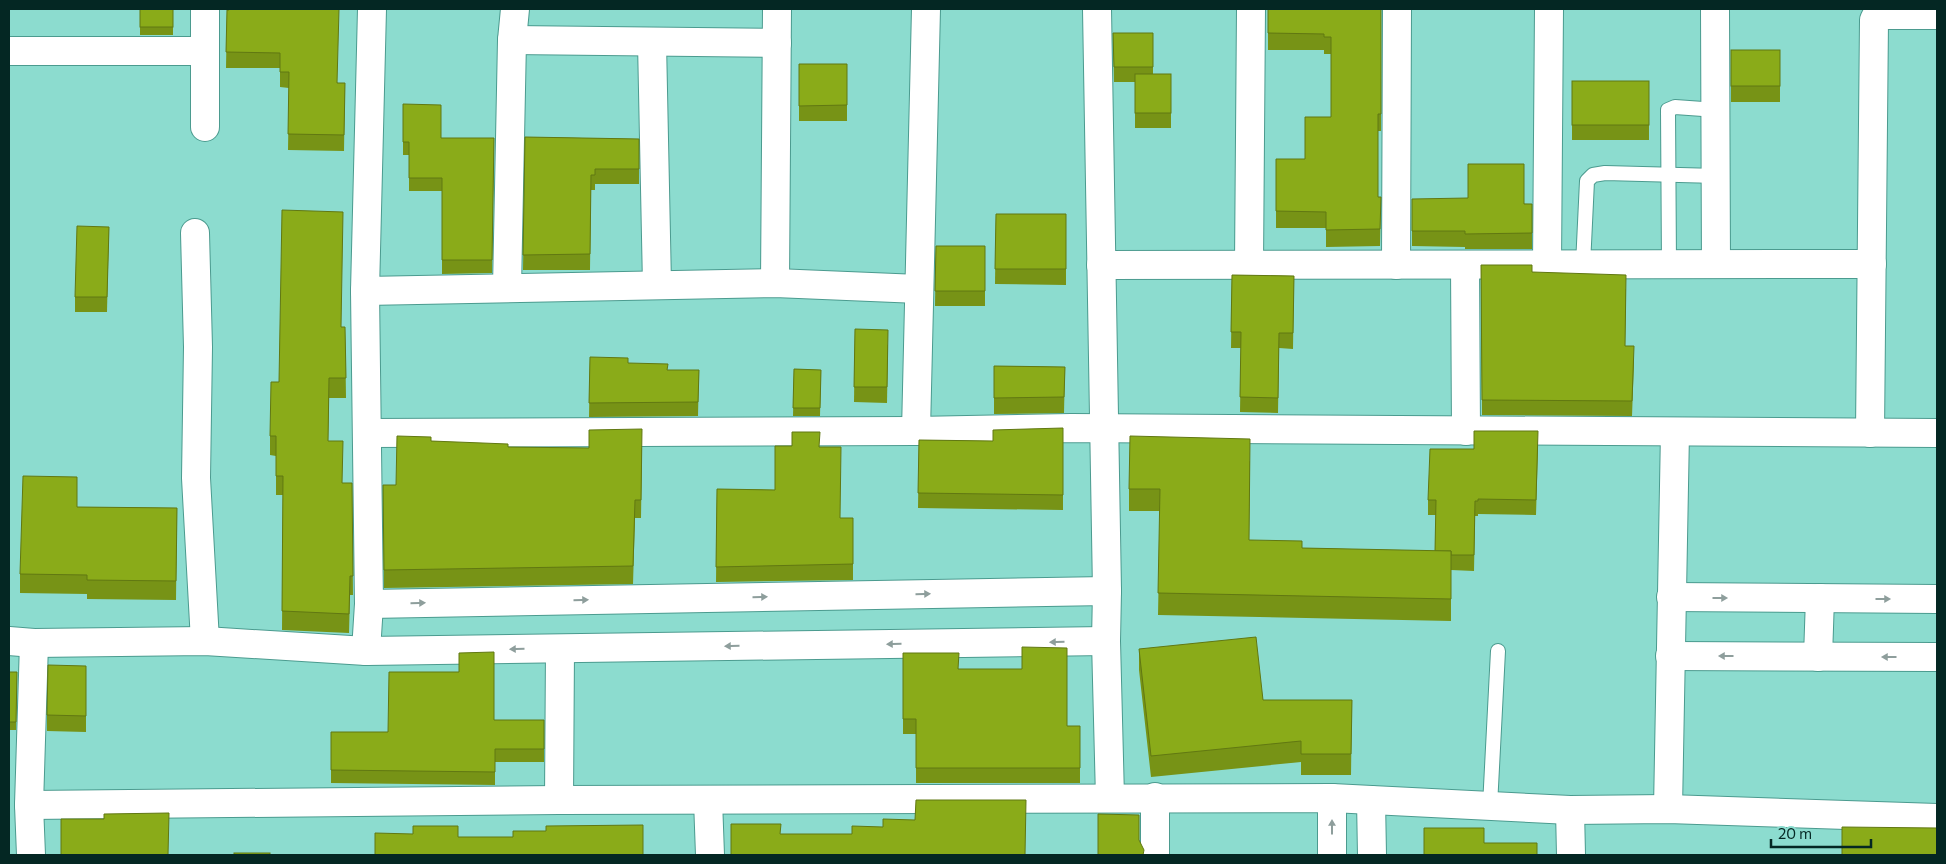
<svg xmlns="http://www.w3.org/2000/svg" width="1946" height="864" font-family="Commissioner,sans-serif">
	<style>
		.lines { fill: none; stroke-linecap: round; stroke-linejoin: round }
		.lane-casing { stroke: #4b9b8f; stroke-width: 16 }
		.street-casing { stroke: #4b9b8f; stroke-width: 30 }
		.lane { stroke: #fff; stroke-width: 14 }
		.street { stroke: #fff; stroke-width: 28 }
		.wall { fill: #779316 }
		.building { fill: #8aab19; stroke: #617812 }
		.oneway { fill: #8e9e9c }
	</style>
	<rect width="100%" height="100%" fill="#8cdccf"/>
	<g class="lines">
		<defs>
			<g id="lane">
				<path d="M1583,265L1587,181L1593,175L1605,173L1717,176"/>
				<path d="M1669,265L1668,110L1675,107L1717,110"/>
				<path d="M1490,806L1498,651"/>
			</g>
			<g id="street">
				<path d="M205,9V127"/>
				<path d="M1097,9L1107,591L1106,641L1110,798"/>
				<path d="M1715,9L1716,264"/>
				<path d="M512,40L777,43"/>
				<path d="M652,42L657,285"/>
				<path d="M9,51H204"/>
				<path d="M195,233L198,347L196,478L205,641"/>
				<path d="M1101,265L1872,264"/>
				<path d="M1249,265L1251,9"/>
				<path d="M1396,265L1397,9"/>
				<path d="M1465,265L1466,431"/>
				<path d="M1547,265L1549,9"/>
				<path d="M775,283L777,9"/>
				<path d="M507,288L512,40L515,9"/>
				<path d="M365,291L775,283L919,289"/>
				<path d="M916,431L926,9"/>
				<path d="M367,433L916,431L1071,428L1937,433"/>
				<path d="M1870,433L1874,20L1876,16L1881,15H1937"/>
				<path d="M1671,597L1937,599"/>
				<path d="M369,604L1107,591"/>
				<path d="M9,641L34,643L205,641L366,651L369,604L365,291L372,9"/>
				<path d="M366,651L1106,641"/>
				<path d="M1670,656L1937,657"/>
				<path d="M1818,657L1820,598"/>
				<path d="M1332,798V855"/>
				<path d="M559,800L560,649"/>
				<path d="M708,800L710,855"/>
				<path d="M1371,800L1372,855"/>
				<path d="M29,805L559,800L1332,798L1570,810L1668,809L1937,818"/>
				<path d="M1668,809L1675,432"/>
				<path d="M1570,810L1571,855"/>
				<path d="M31,855L29,805L34,643"/>
				<path d="M1155,855V797"/>
			</g>
		</defs>
		<!-- lane casing -->
		<use href="#lane" class="lane-casing"/>
		<!-- street casing -->
		<use href="#street" class="street-casing"/>
		<!-- lane -->
		<use href="#lane" class="lane"/>
		<!-- street -->
		<use href="#street" class="street"/>
	</g>
	<!-- wall -->
	<g class="wall">
		<rect x="140" y="9" width="33" height="26"/>
		<path d="M1381,9V131H1378V197H1381L1380,246L1326,247V228H1276V159H1305L1331,117V54H1324V50H1268V33Z"/>
		<path d="M227,10H229L338,83H345L344,151L288,150L289,88L280,87V68H226Z"/>
		<path d="M1113,33H1153V74H1171V128H1135V82H1114Z"/>
		<rect x="1731" y="50" width="49" height="52"/>
		<rect x="799" y="64" width="48" height="57"/>
		<rect x="1572" y="81" width="77" height="59"/>
		<path d="M403,104L441,138H494L492,273L442,274V191H409V155H403Z"/>
		<path d="M525,137L639,139V184H595V190H591L590,270H523Z"/>
		<path d="M1412,199L1532,204V249H1465V247L1412,246Z"/>
		<path d="M996,214H1066V285L995,284Z"/>
		<path d="M109,227L107,312H75V297Z"/>
		<path d="M936,246H985V306H935Z"/>
		<path d="M1481,265L1532,272L1626,289L1625,346L1634,361L1632,416L1482,415Z"/>
		<path d="M1232,275L1294,276L1293,349L1279,348L1278,413L1240,412L1241,348H1231Z"/>
		<path d="M342,327H345L346,398H329L328,441L342,483H352L353,595H350L349,633L282,630L283,495H276V456L270,455V436L279,382Z"/>
		<path d="M855,329L888,345L887,403L854,402Z"/>
		<path d="M590,357L668,370H699L698,416L589,417Z"/>
		<path d="M994,366L1065,367L1064,413L994,414Z"/>
		<path d="M794,369L821,370L820,416H793Z"/>
		<path d="M1063,428V510L918,508L919,440L993,441Z"/>
		<path d="M431,441L508,447L589,448H642L641,518H635L633,584L384,588L383,485H396Z"/>
		<path d="M1538,446L1536,515L1478,514V516H1475L1474,571L1451,570V621L1158,615L1160,511H1129V489L1250,461L1249,540L1302,548L1435,551L1436,515H1428V500L1474,449Z"/>
		<path d="M820,447L840,518H853V580L716,582L717,489L775,490Z"/>
		<path d="M77,507L177,508L176,600L87,599V594L20,593V574Z"/>
		<path d="M1139,649L1263,700H1352L1351,775H1301V762L1151,777L1139,670Z"/>
		<path d="M903,653L959,669L1067,726H1080V783H916V734H903Z"/>
		<path d="M86,666V732L47,731V715Z"/>
		<path d="M9,672H17L16,730H9Z"/>
		<path d="M494,720H544V762H495V785L331,783V732H388Z"/>
	</g>
	<!-- building -->
	<g class="building">
		<rect x="140" y="9" width="33" height="18"/>
		<path d="M229,9H339L337,83H345L344,135L288,134L289,72H280V53L226,52L227,10H229Z"/>
		<path d="M1268,9H1381V114H1378V197H1381L1380,229L1326,230V212L1276,211V159H1305V117H1331V37H1324V34L1268,33Z"/>
		<path d="M1113,33H1153V67H1114Z"/>
		<rect x="1731" y="50" width="49" height="36"/>
		<path d="M799,64H847V105L799,106Z"/>
		<rect x="1135" y="74" width="36" height="39"/>
		<rect x="1572" y="81" width="77" height="44"/>
		<path d="M403,104L441,105V138H494L492,260H442V178H409V142H403Z"/>
		<path d="M525,137L639,139V169H595V175H591L590,254L523,255Z"/>
		<path d="M1468,164H1524V204H1532V233L1465,234V231H1412V199L1468,198Z"/>
		<path d="M282,210L343,212L341,327H345L346,378H329L328,441H343L342,483H352L353,576H350L349,614L282,611L283,476H276V436H270L271,382H279Z"/>
		<path d="M996,214H1066V269H995Z"/>
		<path d="M77,226L109,227L107,297H75Z"/>
		<path d="M936,246H985V291H935Z"/>
		<path d="M1481,265H1532V272L1626,275L1625,346H1634L1632,401L1482,400Z"/>
		<path d="M1232,275L1294,276L1293,333H1279L1278,398L1240,397L1241,332H1231Z"/>
		<path d="M855,329L888,330L887,387H854Z"/>
		<path d="M590,357L628,358V363L668,364L667,370H699L698,402L589,403Z"/>
		<path d="M994,366L1065,367L1064,397L994,398Z"/>
		<path d="M794,369L821,370L820,408H793Z"/>
		<path d="M1063,428V495L918,493L919,440L993,441V430Z"/>
		<path d="M642,429L641,500H635L633,566L384,570L383,485H396L397,436L431,437V441L508,444V447L589,448V430Z"/>
		<path d="M1474,431H1538L1536,500L1478,499V501H1475L1474,555H1451V551H1435L1436,500H1428L1430,449H1474Z"/>
		<path d="M792,432H820L819,447H841L840,518H853V564L716,567L717,489L775,490V446H792Z"/>
		<path d="M1130,436L1250,439L1249,540L1302,541V548L1451,551V599L1158,593L1160,489H1129Z"/>
		<path d="M23,476L77,477V507L177,508L176,581L87,580V575L20,574Z"/>
		<path d="M1256,637L1263,700H1352L1351,754H1301V741L1151,756L1139,649Z"/>
		<path d="M1022,647L1067,648V726H1080V768H916V719H903V653H959L958,669H1022Z"/>
		<path d="M494,652V720H544V749H495V772L331,770V732H388L389,672H459V653Z"/>
		<path d="M48,665L86,666V716L47,715Z"/>
		<path d="M9,672H17L16,722H9Z"/>
		<path d="M916,800H1026L1025,855H731V824H781L780,834H852V826L883,827V819L915,820Z"/>
		<path d="M169,813L168,855H61V819H104V814Z"/>
		<path d="M1098,814L1139,815V840L1144,850L1143,855H1098Z"/>
		<path d="M643,825V855H375V833L413,834V826H458V837H513V831H546V826Z"/>
		<path d="M1842,827L1937,828V855H1842Z"/>
		<path d="M1424,828H1484V843H1537V855H1424Z"/>
		<rect x="234" y="853" width="36" height="2"/>
	</g>
	<!-- one-way arrows -->
	<defs><path id="oneway-solid" d="M-6-.8H1V-3.2L6.5 0L1 3.2V.8H-6Z" transform="scale(1.25)"/></defs>
	<g class="oneway">
		<use href="#oneway-solid" transform="translate(923 594) rotate(-1)"/>
		<use href="#oneway-solid" transform="translate(760 597) rotate(-1)"/>
		<use href="#oneway-solid" transform="translate(1720 598)"/>
		<use href="#oneway-solid" transform="translate(1883 599)"/>
		<use href="#oneway-solid" transform="translate(581 600) rotate(-1)"/>
		<use href="#oneway-solid" transform="translate(418 603) rotate(-1)"/>
		<use href="#oneway-solid" transform="translate(1057 642) rotate(179)"/>
		<use href="#oneway-solid" transform="translate(894 644) rotate(179)"/>
		<use href="#oneway-solid" transform="translate(732 646) rotate(179)"/>
		<use href="#oneway-solid" transform="translate(517 649) rotate(179)"/>
		<use href="#oneway-solid" transform="translate(1726 656) rotate(-180)"/>
		<use href="#oneway-solid" transform="translate(1889 657) rotate(-180)"/>
		<use href="#oneway-solid" transform="translate(1332 827) rotate(-90)"/>
	</g>
	<!-- border -->
	<rect width="1946" height="864" fill="none" stroke="#042723" stroke-width="20"/>
	<!-- scale -->
	<path d="M1771 839v8h100v-8" fill="none" stroke="#042723" stroke-width="2.5"/>
	<text x="1778" y="839" font-size="15" fill="#042723" stroke="#8cdccf" stroke-width="4" paint-order="stroke">20 m</text>
</svg>
